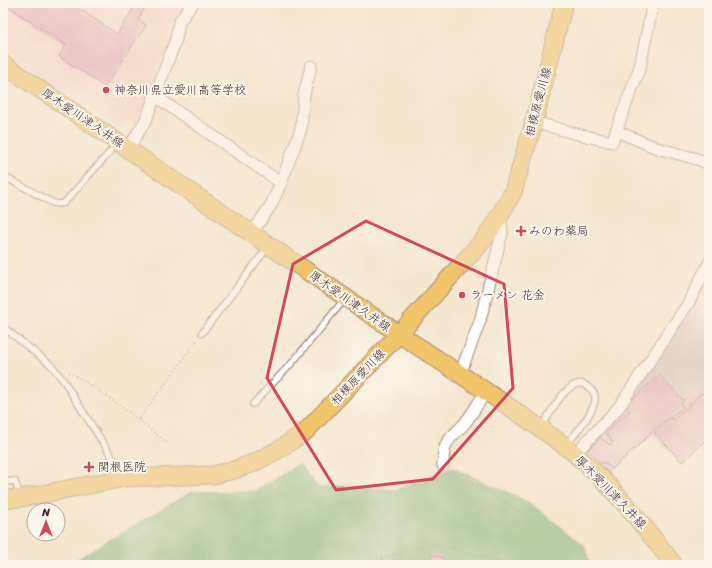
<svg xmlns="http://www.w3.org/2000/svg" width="712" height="568" font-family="Sriracha,'Klee One',sans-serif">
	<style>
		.built { fill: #f7d0cc }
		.industrial { fill: #d2bec3 }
		.forest { fill: #6fb072; stroke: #5c684e }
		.building { fill: #df9fc0 }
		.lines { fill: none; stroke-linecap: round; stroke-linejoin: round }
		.lane-casing { stroke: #a0827c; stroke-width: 8 }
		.street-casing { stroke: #a0827c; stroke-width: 13 }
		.primary-casing { stroke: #a0827c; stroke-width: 19 }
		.path { stroke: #a0827c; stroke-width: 2; stroke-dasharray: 1 3; stroke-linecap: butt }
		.lane { stroke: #fff; stroke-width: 5.5 }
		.street { stroke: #fff; stroke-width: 11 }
		.primary { stroke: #f0c469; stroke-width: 17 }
		.marked { fill: none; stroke: #d1495b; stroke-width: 3; stroke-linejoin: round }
		.poi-dot { fill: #d1495b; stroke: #fbf7ec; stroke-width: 1.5 }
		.labels { text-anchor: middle; stroke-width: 4; stroke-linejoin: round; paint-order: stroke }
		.poi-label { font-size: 12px; fill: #4a1f2b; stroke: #fbf7ec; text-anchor: start }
		.street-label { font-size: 12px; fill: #4a1f2b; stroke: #fbf7ec }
	</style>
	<rect width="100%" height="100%" fill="#fbf7ec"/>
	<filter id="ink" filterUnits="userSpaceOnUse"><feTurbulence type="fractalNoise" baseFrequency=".025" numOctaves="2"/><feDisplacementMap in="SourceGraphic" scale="8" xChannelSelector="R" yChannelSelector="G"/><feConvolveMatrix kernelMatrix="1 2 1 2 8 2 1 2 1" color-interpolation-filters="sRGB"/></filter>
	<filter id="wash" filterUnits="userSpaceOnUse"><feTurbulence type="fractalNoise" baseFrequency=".012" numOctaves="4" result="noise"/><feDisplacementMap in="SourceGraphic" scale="16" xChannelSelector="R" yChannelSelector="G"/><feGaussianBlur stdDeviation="0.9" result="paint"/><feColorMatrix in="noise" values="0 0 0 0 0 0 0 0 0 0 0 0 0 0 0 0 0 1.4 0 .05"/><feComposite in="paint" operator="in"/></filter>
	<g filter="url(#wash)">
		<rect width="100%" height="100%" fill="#f5e6ce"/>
		<!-- built -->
		<g class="built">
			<path d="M3,3H187L174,19L166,49L141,116L136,125L129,122L125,123L120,128L21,64L3,43Z"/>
			<path d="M709,272V322L697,308L692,305Z"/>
		</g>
		<!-- industrial -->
		<path class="industrial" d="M691,305L697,309L709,323V440L682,465L653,435L612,473L587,449Z"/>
		<!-- forest -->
		<path class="forest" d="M299,464L319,488L355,486L395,490L453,468L528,502L584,545L590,565H67L191,492L255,491Z"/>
		<g id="blocks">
			<!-- building -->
			<g class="building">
				<path d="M12,3H70L117,34L137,3H148L138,19L146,25L105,87L59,56L66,45L9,7Z"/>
				<path d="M659,375L684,401L681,404L683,407L670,418L669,417L612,469L605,462L603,464L588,450L600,437L610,445L613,442L606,433L630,410L626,405Z"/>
				<path d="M709,392V437L682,462L655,433L671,418L673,420L702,393L705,396Z"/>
				<path d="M431,555L443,557L441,565H429Z"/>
			</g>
		</g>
	</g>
	<g filter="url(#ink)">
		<use href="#blocks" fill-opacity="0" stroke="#a0827c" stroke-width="1"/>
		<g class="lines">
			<defs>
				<g id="lane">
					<path d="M3,176L53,203L59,204L64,203L117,144"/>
					<path d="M3,327L51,365L63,380L124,476"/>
					<path d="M202,333L268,247"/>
					<path d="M253,404L291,364L339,306L343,298"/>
					<path d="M542,427C549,415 571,371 588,387C592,390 596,395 595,400C593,414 575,433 567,445"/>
					<path d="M3,482L15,481L20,496"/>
				</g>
				<g id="street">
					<path d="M155,96L281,183L301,129L304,95L311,66"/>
					<path d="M534,122L577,134L612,142L640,67L653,3"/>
					<path d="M616,131L657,148L697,159L709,164"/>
					<path d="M128,149L146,120L176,39L179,22L193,3"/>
					<path d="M252,233L271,205L281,183"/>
					<path d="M460,374L480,321L502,233L500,215"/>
					<path d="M575,454L619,407L689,302L709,263"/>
					<path d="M443,466C443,439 449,441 465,423C473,413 479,402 486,391"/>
				</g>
				<g id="primary">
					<path d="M3,64L399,334C436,358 472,382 508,406C531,422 554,437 575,454C613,486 644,526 674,565"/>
					<path d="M3,499L21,498L125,478L213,475L234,470L256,462L283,447L306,431L399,334L486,237L500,215L513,192L534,122L564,3"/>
				</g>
			</defs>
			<!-- lane casing -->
			<use href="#lane" class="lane-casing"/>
			<!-- street casing -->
			<use href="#street" class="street-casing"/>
			<!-- primary casing -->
			<use href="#primary" class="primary-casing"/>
			<!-- path -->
			<g class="path">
				<path d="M69,372C104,392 136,417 167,443"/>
				<path d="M139,419L198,339"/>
				<path d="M451,474L488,492L535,521V524L532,526L495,507L475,500L471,501V505L496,521L535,565"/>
				<path d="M378,565L380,559L433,543L511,565"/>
			</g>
			<!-- lane -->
			<use href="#lane" class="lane"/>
			<!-- street -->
			<use href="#street" class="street"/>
			<!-- primary -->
			<use href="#primary" class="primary"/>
		</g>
	</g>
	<!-- marked area -->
	<path d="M0 0H712V568H0ZM366,221L504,284L513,388L433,479L336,490L267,378L293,264Z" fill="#f5e6ce" fill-opacity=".55" fill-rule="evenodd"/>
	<path class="marked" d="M366,221L504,284L513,388L433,479L336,490L267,378L293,264Z"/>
	<!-- markers -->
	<g class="poi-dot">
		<circle cx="106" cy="90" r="4"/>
		<path d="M519 225h4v4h4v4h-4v4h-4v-4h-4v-4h4z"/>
		<circle cx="462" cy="295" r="4"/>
		<path d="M87 461h4v4h4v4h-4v4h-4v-4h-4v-4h4z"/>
	</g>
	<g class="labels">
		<!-- poi labels -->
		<g class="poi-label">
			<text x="114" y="94">神奈川県立愛川高等学校</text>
			<text x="529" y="235">みのわ薬局</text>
			<text x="470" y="299">ラーメン 花金</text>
			<text x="98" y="471">関根医院</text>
		</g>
		<!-- street labels -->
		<g class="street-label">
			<text transform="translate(538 102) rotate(-75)" y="4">相模原愛川線</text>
			<text transform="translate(83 118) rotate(34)" y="4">厚木愛川津久井線</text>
			<text transform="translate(350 301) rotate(35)" y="4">厚木愛川津久井線</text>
			<text transform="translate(358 377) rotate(-46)" y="4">相模原愛川線</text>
			<text transform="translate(611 492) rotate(46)" y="4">厚木愛川津久井線</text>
		</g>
	</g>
	<!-- margin -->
	<rect width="712" height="568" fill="none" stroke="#fbf7ec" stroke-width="16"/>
	<!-- north arrow -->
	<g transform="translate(46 522)"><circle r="19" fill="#fbf7ec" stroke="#b4a19f"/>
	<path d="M0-3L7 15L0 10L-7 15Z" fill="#d1495b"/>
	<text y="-6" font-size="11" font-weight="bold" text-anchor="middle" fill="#4a1f2b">N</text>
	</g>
</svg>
